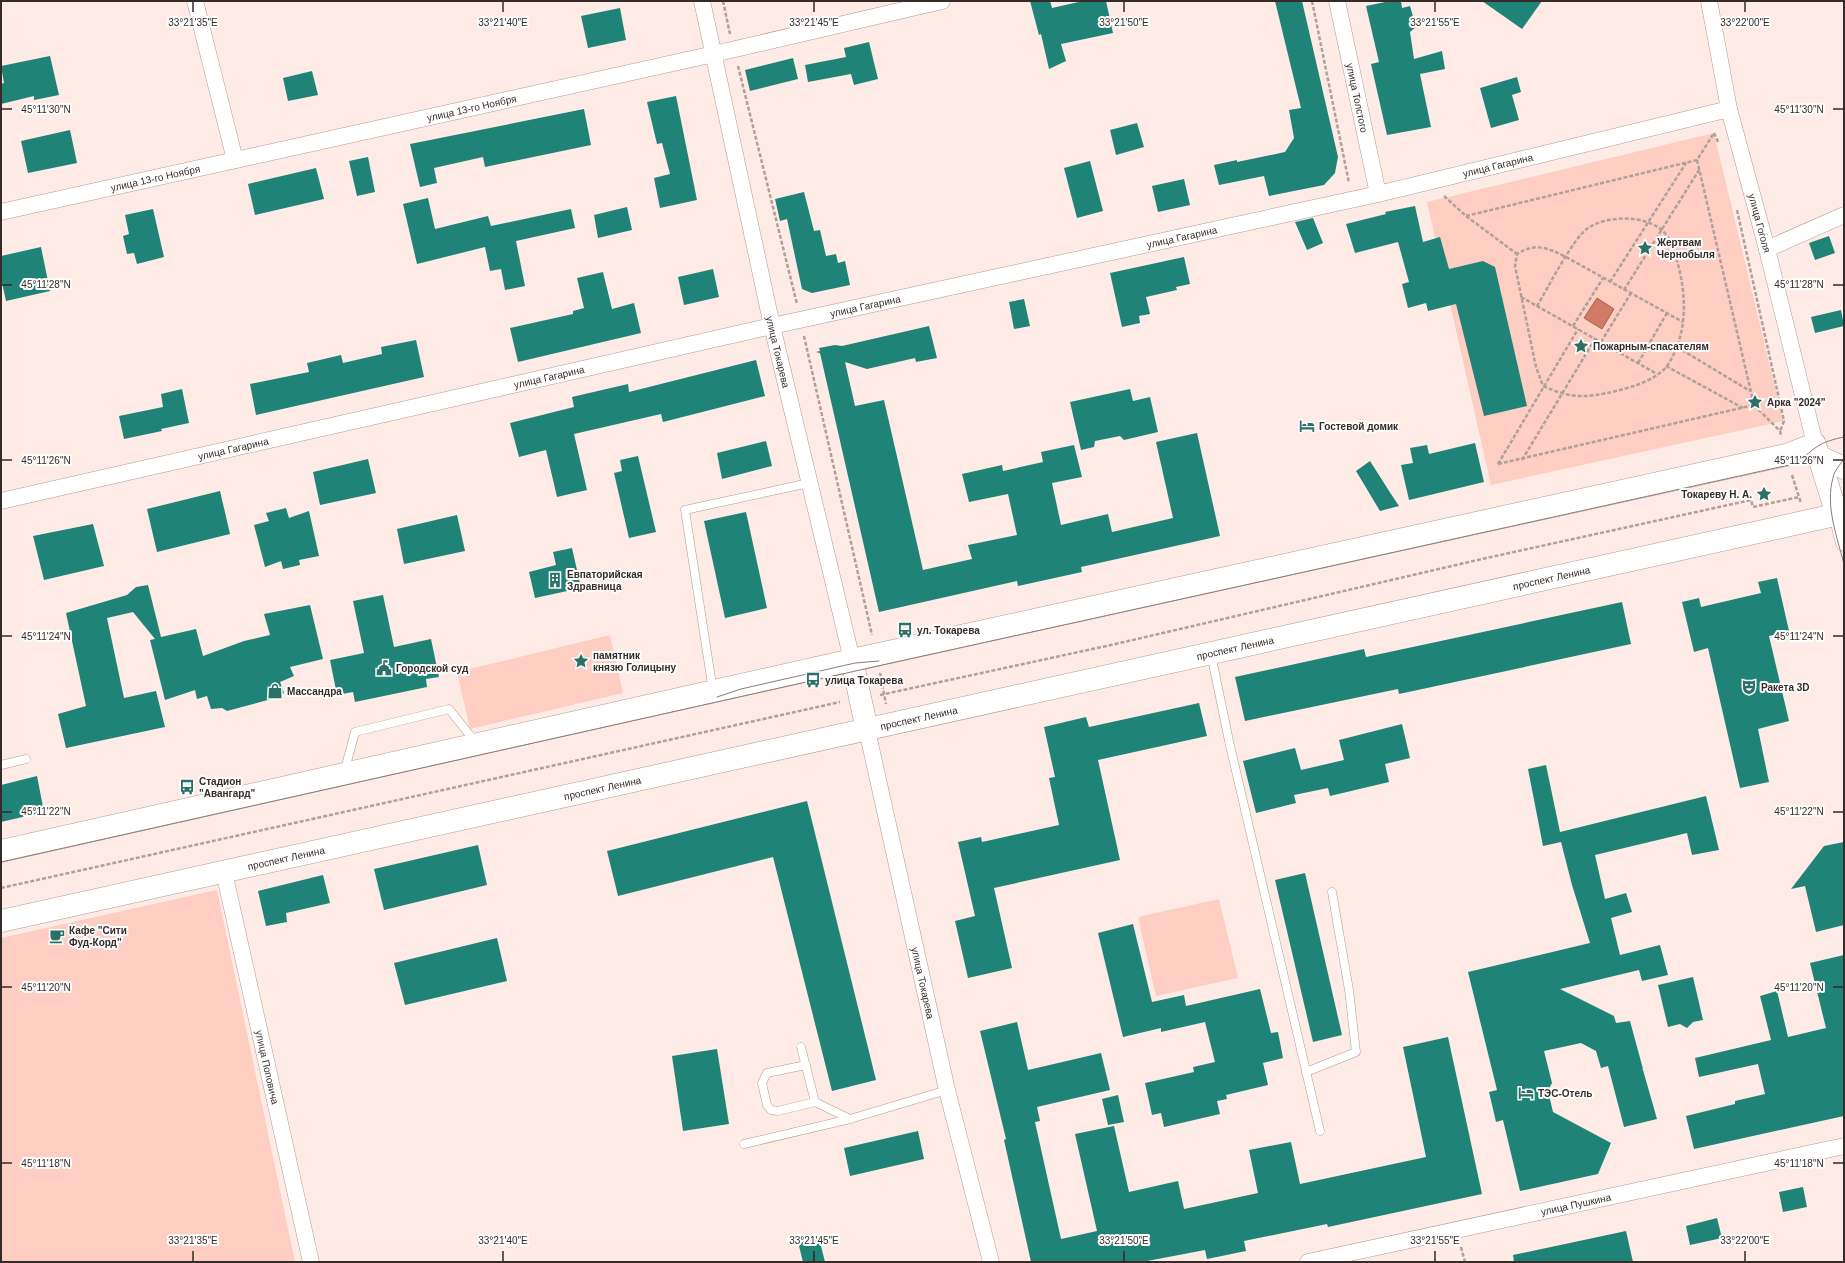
<svg xmlns="http://www.w3.org/2000/svg" width="1845" height="1263" font-family="Arial,sans-serif">
<style>
.green{fill:#fdcec1}
.water{fill:#d07b65;stroke:#a26353}
.building{fill:#208378}
.lines{fill:none;stroke-linecap:round;stroke-linejoin:round}
.lane-casing{stroke:#b19a94;stroke-width:9}
.street-casing{stroke:#b19a94;stroke-width:17}
.secondary-casing{stroke:#b19a94;stroke-width:23}
.path{stroke:#b0a09b;stroke-width:2.5;stroke-dasharray:4 2;stroke-linecap:butt}
.lane{stroke:#fff;stroke-width:8}
.street{stroke:#fff;stroke-width:16}
.secondary{stroke:#fff;stroke-width:22}
.tram{stroke:#897b78;stroke-width:1}
.ticks{fill:none;stroke:#352b29;stroke-width:1.5}
.labels{text-anchor:middle;stroke-width:4;stroke-linejoin:round;paint-order:stroke}
.street-label{font-size:10px;fill:#352b29;stroke:#fdfdfd}
.poi-label{font-size:10px;font-weight:bold;fill:#352b29;stroke:#fdfdfd;text-anchor:start}
.ticks-label{font-size:10px;text-anchor:middle;fill:#352b29;stroke:#fdfdfd;stroke-width:4;stroke-linejoin:round;paint-order:stroke}
</style>
<rect width="100%" height="100%" fill="#ffebe5"/>
<g class="green">
<path d="M1714,133L1783,421L1491,485L1427,202Z"/>
<path d="M610,635L623,693L470,729L457,672Z"/>
<path d="M217,890L295,1262H1V938Z"/>
<path d="M1219,899L1238,978L1156,996L1138,917Z"/>
</g>
<path class="water" d="M1597,298L1614,309L1602,329L1584,318Z"/>
<g class="building">
<path d="M1030,1H1050L1052,8L1083,1H1106L1113,33L1061,44L1066,61L1049,69L1041,34L1039,35Z"/>
<path d="M1275,1H1302L1338,157L1335,173L1324,185L1269,196L1264,176L1219,185L1214,165L1237,160V162L1285,152L1294,138L1289,110L1301,108Z"/>
<path d="M1390,1H1401L1402,8L1410,6L1416,27L1410,32L1414,59L1442,51L1445,69L1420,74L1431,127L1387,135L1371,64L1379,62L1366,6Z"/>
<path d="M1482,1H1542L1522,29Z"/>
<path d="M620,8L626,40L588,48L581,16Z"/>
<path d="M869,42L878,79L854,85L851,74L808,82L805,65L846,57L844,48Z"/>
<path d="M50,56L59,95L34,100V96L1,104V84L4,83L1,66Z"/>
<path d="M793,58L798,79L750,91L745,70Z"/>
<path d="M312,71L318,95L288,101L283,78Z"/>
<path d="M1517,77L1521,92L1512,95L1519,120L1491,128L1480,88Z"/>
<path d="M676,96L697,200L660,208L654,178L670,174L662,143L657,144L647,102Z"/>
<path d="M584,109L591,145L485,167L483,157L434,168L437,183L420,187L410,144Z"/>
<path d="M1137,123L1144,147L1116,155L1110,130Z"/>
<path d="M70,130L77,163L28,173L21,141Z"/>
<path d="M368,157L375,192L357,196L349,161Z"/>
<path d="M1090,161L1103,211L1077,218L1064,168Z"/>
<path d="M316,168L324,199L255,215L248,184Z"/>
<path d="M1184,179L1190,205L1158,212L1152,186Z"/>
<path d="M804,192L814,231L820,230L826,256L836,254L838,263L845,261L850,285L812,293L802,289L787,219L780,221L775,199Z"/>
<path d="M428,198L435,229L488,216L491,226L571,209L575,228L516,241L525,286L505,290L501,269L490,271L485,247L417,264L403,204Z"/>
<path d="M1415,206L1423,242L1440,237L1449,269L1483,261L1495,267L1527,406L1484,416L1456,304L1428,311L1426,303L1408,308L1402,284L1409,282L1398,242L1355,253L1346,224L1386,214L1385,212Z"/>
<path d="M627,207L632,230L598,238L594,215Z"/>
<path d="M153,209L164,257L137,264L134,253L127,254L123,236L129,234L125,215Z"/>
<path d="M1313,218L1323,243L1307,250L1295,222Z"/>
<path d="M1829,236L1835,253L1815,260L1809,243Z"/>
<path d="M41,247L50,291L6,301L1,278V256Z"/>
<path d="M1184,257L1190,284L1176,287L1177,290L1146,297L1150,314L1139,316L1140,323L1122,327L1110,273Z"/>
<path d="M713,269L719,297L684,305L678,277Z"/>
<path d="M603,272L612,309L634,303L641,333L518,362L510,328L573,314V311L584,308L577,278Z"/>
<path d="M1024,299L1030,326L1014,329L1009,302Z"/>
<path d="M1841,310L1844,326L1815,333L1811,317Z"/>
<path d="M929,326L937,358L916,362L915,358L867,369L845,362L855,406L884,400L923,570L972,559L968,545L1017,535L1008,494L969,502L962,474L1002,465L1003,471L1043,462L1041,452L1074,445L1082,477L1052,483L1061,525L1108,514L1112,532L1173,518L1156,442L1197,433L1220,536L1081,567L1082,572L1018,586L1017,581L879,612L820,353L816,352L820,351L819,348L835,345L842,346Z"/>
<path d="M416,340L424,377L256,415L250,384L309,372L307,363L341,355L343,363L382,354L381,347Z"/>
<path d="M756,360L765,396L663,422L661,414L574,434L587,490L557,497L546,450L519,457L510,423L574,407L572,397L628,384L629,392Z"/>
<path d="M182,389L189,423L161,429L162,431L124,439L119,416L163,407L161,394Z"/>
<path d="M1130,389L1133,401L1150,397L1158,432L1124,440L1120,436L1095,441L1094,447L1081,450L1070,402Z"/>
<path d="M766,441L772,466L722,479L717,453Z"/>
<path d="M1475,443L1484,482L1409,500L1401,465L1413,463L1410,448L1427,445L1429,454Z"/>
<path d="M638,456L656,532L629,538L614,473L622,471L620,460Z"/>
<path d="M368,459L376,493L320,505L313,472Z"/>
<path d="M1370,461L1391,494L1399,506L1380,511L1356,471Z"/>
<path d="M220,491L230,534L157,552L147,509Z"/>
<path d="M286,508L289,518L309,511L319,556L299,560L300,565L283,569L281,561L265,567L254,525L269,521L266,513Z"/>
<path d="M746,512L767,608L725,618L704,521Z"/>
<path d="M457,515L465,551L404,564L397,529Z"/>
<path d="M93,524L104,566L44,580L33,536Z"/>
<path d="M572,548L581,588L535,598L529,572L556,565L553,552Z"/>
<path d="M1777,578L1789,631L1769,636L1789,721L1758,729L1769,782L1740,788L1708,648L1694,652L1682,602L1699,598L1701,607L1761,593L1758,582Z"/>
<path d="M148,585L161,637L196,629L203,656L244,641L270,635L264,614L310,605L323,659L290,667L294,676L280,682L284,693L275,698L227,711L222,708L211,709L207,696L197,699L195,690L165,700L150,640L155,639L133,612L107,618L124,698L156,691L165,727L66,748L58,714L86,706L66,613L127,595L136,587Z"/>
<path d="M383,595L394,647L431,639L439,677L426,679L427,687L355,702L353,692L337,695L330,660L364,653L353,601Z"/>
<path d="M1622,602L1631,644L1399,694L1398,689L1245,721L1235,677L1364,649L1366,657Z"/>
<path d="M1199,703L1207,736L1098,760L1120,860L994,888L1012,968L968,978L955,921L975,916L958,842L981,837L982,842L1059,825L1049,778L1055,777L1044,727L1086,717L1089,727Z"/>
<path d="M1402,724L1410,758L1385,764L1389,782L1330,796L1328,788L1294,795L1296,803L1256,813L1243,761L1295,748L1301,770L1344,760L1339,740Z"/>
<path d="M1546,765L1560,832L1706,796L1719,850L1692,855L1687,833L1595,855L1605,899L1626,893L1632,912L1611,918L1620,955L1660,945L1668,975L1642,981L1639,970L1560,989L1614,1016L1616,1023L1630,1021L1643,1069L1642,1070H1643L1657,1119L1624,1127L1608,1066L1601,1068L1596,1051L1581,1043L1544,1051L1552,1083L1548,1091L1553,1112L1611,1143L1598,1174L1520,1191L1503,1120L1496,1122L1489,1092L1497,1090L1468,972L1590,943L1572,885L1561,842L1543,846L1528,769Z"/>
<path d="M37,776L44,812L1,822V785Z"/>
<path d="M807,801L876,1080L832,1091L773,857L618,896L607,851Z"/>
<path d="M1844,842V925L1816,932L1805,886L1791,889L1824,846Z"/>
<path d="M478,845L487,885L384,910L374,869Z"/>
<path d="M1305,873L1342,1035L1313,1042L1275,880Z"/>
<path d="M323,875L330,903L286,913L287,922L266,926L258,891Z"/>
<path d="M1133,924L1152,1002L1184,995L1186,1006L1260,989L1271,1033L1278,1032L1283,1058L1263,1063L1268,1085L1226,1095L1227,1099L1217,1101L1220,1114L1164,1127L1161,1113L1152,1115L1145,1083L1194,1072L1193,1067L1215,1062L1205,1022L1161,1032V1028L1123,1037L1098,933Z"/>
<path d="M497,938L507,981L405,1005L394,963Z"/>
<path d="M1844,955V1116L1694,1149L1686,1116L1735,1104V1101L1765,1094L1758,1064L1699,1077L1695,1058L1771,1040L1760,996L1777,991L1788,1037L1826,1028L1810,963Z"/>
<path d="M1693,977L1703,1020L1693,1022L1687,1028L1680,1024L1668,1027L1658,985Z"/>
<path d="M1017,1022L1028,1070L1101,1053L1110,1090L1037,1107L1040,1121L1035,1122L1061,1239L1097,1231L1075,1134L1114,1126L1129,1192L1178,1181L1184,1209L1258,1193L1249,1150L1291,1142L1300,1184L1426,1157L1403,1047L1448,1037L1482,1194L1328,1227L1327,1224L1244,1241L1246,1251L1207,1259L1205,1250L1142,1262H1031L1004,1140L1006,1139L980,1031Z"/>
<path d="M717,1049L729,1124L683,1131L672,1056Z"/>
<path d="M1118,1095L1124,1122L1108,1125L1102,1099Z"/>
<path d="M918,1131L924,1159L850,1176L844,1148Z"/>
<path d="M1803,1187L1807,1207L1783,1212L1779,1192Z"/>
<path d="M1717,1218L1722,1238L1690,1245L1686,1226Z"/>
<path d="M1626,1231L1633,1262H1514L1513,1255Z"/>
<path d="M819,1238L825,1262H803L798,1242Z"/>
</g>
<g class="lines">
<g class="lane-casing">
<g id="lane">
<path d="M1211,654L1229,741L1320,1131"/>
<path d="M713,691L685,510L809,483"/>
<path d="M1,765L26,759"/>
<path d="M344,773L355,732L449,709L476,743"/>
<path d="M801,1047L815,1102L850,1119L947,1090"/>
<path d="M806,1065L767,1073L762,1083L767,1105L771,1110L778,1111L815,1102"/>
<path d="M1306,1072L1356,1052L1349,990L1332,892"/>
<path d="M744,1144L850,1119"/>
</g>
</g>
<g class="street-casing">
<g id="street">
<path d="M195,1L235,160"/>
<path id="s1" d="M702,1L772,326L852,660"/>
<path id="s2" d="M1337,1L1378,194"/>
<path id="s3" d="M1709,1L1729,109L1767,249L1815,444"/>
<path id="s4" d="M1,212L714,54L942,1"/>
<path d="M1767,249L1844,215"/>
<path id="s5" d="M1,501L772,326L1378,194L1729,109"/>
<path d="M1837,515L1844,543"/>
<path id="s6" d="M867,730L947,1090L991,1262"/>
<path id="s7" d="M224,872L311,1262"/>
<path id="s8" d="M1308,1262L1844,1146"/>
</g>
</g>
<g class="secondary-casing">
<g id="secondary">
<path d="M1810,454L1818,456L1844,468"/>
<path d="M852,660L867,730"/>
<path d="M1,851L852,660L1786,455L1815,444L1837,515"/>
<path id="s9" d="M1,921L1844,513"/>
</g>
</g>
<g class="path">
<path d="M723,1L730,34"/>
<path d="M1312,1L1349,183"/>
<path d="M738,66L797,304"/>
<path d="M1714,133L1719,144"/>
<path d="M1697,160L1754,405L1780,431L1781,435"/>
<path d="M1444,196L1466,216L1517,254"/>
<path d="M1737,210L1784,421L1780,431"/>
<path d="M1466,216L1697,160L1714,133"/>
<path d="M1610,282L1686,163"/>
<path d="M1624,290L1699,170"/>
<path d="M1521,297L1657,374"/>
<path d="M1537,306C1548,288 1573,238 1588,228C1607,215 1646,215 1663,231C1671,239 1674,251 1677,261C1687,295 1688,335 1667,366C1656,380 1633,387 1616,391C1586,398 1572,399 1543,386L1536,367L1515,266L1517,254C1536,242 1548,248 1566,257L1683,322"/>
<path d="M1573,326L1603,278"/>
<path d="M804,336L872,635"/>
<path d="M1601,342L1631,293"/>
<path d="M1677,347L1750,391"/>
<path d="M1638,363L1667,313"/>
<path d="M1666,366L1743,408"/>
<path d="M1522,460L1595,339"/>
<path d="M1498,464L1754,405"/>
<path d="M1498,464L1578,329"/>
<path d="M1792,475L1799,497"/>
<path d="M880,673L886,704"/>
<path d="M880,695L1111,645L1482,559L1751,500L1753,507L1799,497L1801,503"/>
<path d="M1,888L840,702"/>
<path d="M1461,1247L1465,1262"/>
</g>
<use href="#lane" class="lane"/>
<use href="#street" class="street"/>
<use href="#secondary" class="secondary"/>
<g class="tram">
<path d="M1844,459C1840,465 1834,471 1833,478C1825,505 1837,537 1844,564"/>
<path d="M717,697L741,689L855,663L879,661"/>
<path d="M1,862L878,666L1789,465C1803,460 1804,456 1815,448C1823,442 1834,439 1844,437"/>
</g>
</g>
<path class="ticks" d="M193,2V12M503,2V12M814,2V12M1124,2V12M1435,2V12M1745,2V12M2,109H12M1833,109H1843M2,285H12M1833,285H1843M2,460H12M1833,460H1843M2,636H12M1833,636H1843M2,812H12M1833,812H1843M2,987H12M1833,987H1843M2,1163H12M1833,1163H1843M193,1251V1261M503,1251V1261M814,1251V1261M1124,1251V1261M1435,1251V1261M1745,1251V1261"/>
<defs>
<g id="sight-bare" transform="scale(1.2)"><path d="M0-6L1.8-2.2L6-1.7L2.9 1.2L3.7 5.4L0 3.3L-3.7 5.4L-2.9 1.2L-6-1.7L-1.8-2.2Z" fill="#297067" stroke="#fdfdfd" stroke-width="2.5" paint-order="stroke"/></g>
<g id="hotel-bare" transform="scale(1.2)"><path d="M-6-4.5h1.5V1H6V5H4.5V3h-9V5H-6ZM-4 0a1.8 1.8 0 1 1 3.6 0ZM.5 0V-2.5h3Q6-2.5 6 0Z" fill="#297067" stroke="#fdfdfd" stroke-width="2.5" paint-order="stroke"/></g>
<g id="building-bare" transform="scale(1.2)"><path d="M-4-6H4V6H1V3H-1V6H-4ZM-2.5-4.3h1.7v1.8h-1.7ZM.8-4.3h1.7v1.8H.8ZM-2.5-1h1.7V.8h-1.7ZM.8-1h1.7V.8H.8Z" fill="#297067" stroke="#fdfdfd" stroke-width="2.5" paint-order="stroke"/></g>
<g id="bus-bare" transform="scale(1.2)"><path d="M-5-6H5V4H4V6H2V4H-2V6H-4V4H-5ZM-3.5-4V0h7V-4ZM-3.5 1.2v1.5H-2V1.2ZM2 1.2v1.5H3.5V1.2Z" fill="#297067" stroke="#fdfdfd" stroke-width="2.5" paint-order="stroke"/></g>
<g id="civic-bare" transform="scale(1.2)"><path d="M-.6-6.5H3V-4.5H.6V-3L4-1V1h2V6H-6V1h2V-1L-.6-3ZM-1.2 2.5V6h2.4V2.5Z" fill="#297067" stroke="#fdfdfd" stroke-width="2.5" paint-order="stroke"/></g>
<g id="theatre-bare" transform="scale(1.2)"><path d="M-5-5.5Q0-4 5-5.5V0Q5 5 0 6Q-5 5-5 0ZM-3.3-2.5H-1v1.5H-3.3ZM1-2.5H3.3v1.5H1ZM-2.8 1Q0 5.5 2.8 1Z" fill="#297067" stroke="#fdfdfd" stroke-width="2.5" paint-order="stroke"/></g>
<g id="shop-bare" transform="scale(1.2)"><path d="M-5-2.5h2.3a2.7 3.5 0 0 1 5.4 0H5L5.5 6h-11ZM-1.5-2.5h3a1.5 2.3 0 0 0-3 0Z" fill="#297067" stroke="#fdfdfd" stroke-width="2.5" paint-order="stroke"/></g>
<g id="cafe-bare" transform="scale(1.2)"><path d="M-5.5-4.5H6V0H3Q3 3.5 0 3.5H-2.5Q-5.5 3.5-5.5 0ZM3-3.2v2h1.7v-2ZM-6 4.5H4V6H-6Z" fill="#297067" stroke="#fdfdfd" stroke-width="2.5" paint-order="stroke"/></g>
</defs>
<g fill-rule="evenodd">
<use href="#sight-bare" x="1645" y="248"/>
<use href="#sight-bare" x="1581" y="346"/>
<use href="#sight-bare" x="1755" y="402"/>
<use href="#hotel-bare" x="1307" y="426"/>
<use href="#sight-bare" x="1764" y="494"/>
<use href="#building-bare" x="555" y="580"/>
<use href="#bus-bare" x="905" y="630"/>
<use href="#sight-bare" x="581" y="661"/>
<use href="#civic-bare" x="384" y="668"/>
<use href="#bus-bare" x="813" y="680"/>
<use href="#theatre-bare" x="1749" y="687"/>
<use href="#shop-bare" x="275" y="691"/>
<use href="#bus-bare" x="187" y="787"/>
<use href="#cafe-bare" x="57" y="936"/>
<use href="#hotel-bare" x="1526" y="1093"/>
</g>
<g class="labels">
<g class="street-label">
<text dy="4" stroke="none"><textPath href="#s2" startOffset="99">улица Толстого</textPath></text>
<text dy="4" stroke="none"><textPath href="#s4" startOffset="482">улица 13-го Ноября</textPath></text>
<text dy="4" stroke="none"><textPath href="#s5" startOffset="1534">улица Гагарина</textPath></text>
<text dy="4" stroke="none"><textPath href="#s4" startOffset="158">улица 13-го Ноября</textPath></text>
<text dy="4" stroke="none"><textPath href="#s3" startOffset="228">улица Гоголя</textPath></text>
<text dy="4" stroke="none"><textPath href="#s5" startOffset="1210">улица Гагарина</textPath></text>
<text dy="4" stroke="none"><textPath href="#s5" startOffset="886">улица Гагарина</textPath></text>
<text dy="4" stroke="none"><textPath href="#s1" startOffset="359">улица Токарева</textPath></text>
<text dy="4" stroke="none"><textPath href="#s5" startOffset="562">улица Гагарина</textPath></text>
<text dy="4" stroke="none"><textPath href="#s5" startOffset="238">улица Гагарина</textPath></text>
<text dy="4" stroke="none"><textPath href="#s9" startOffset="1588">проспект Ленина</textPath></text>
<text dy="4" stroke="none"><textPath href="#s9" startOffset="1264">проспект Ленина</textPath></text>
<text dy="4" stroke="none"><textPath href="#s9" startOffset="940">проспект Ленина</textPath></text>
<text dy="4" stroke="none"><textPath href="#s9" startOffset="616">проспект Ленина</textPath></text>
<text dy="4" stroke="none"><textPath href="#s9" startOffset="292">проспект Ленина</textPath></text>
<text dy="4" stroke="none"><textPath href="#s6" startOffset="259">улица Токарева</textPath></text>
<text dy="4" stroke="none"><textPath href="#s7" startOffset="200">улица Поповича</textPath></text>
<text dy="4" stroke="none"><textPath href="#s8" startOffset="274">улица Пушкина</textPath></text>
</g>
<g class="poi-label">
<text x="1657" y="246">Жертвам<tspan x="1657" dy="12">Чернобыля</tspan></text>
<text x="1593" y="350">Пожарным-спасателям</text>
<text x="1767" y="406">Арка "2024"</text>
<text x="1319" y="430">Гостевой домик</text>
<text x="1752" y="498" text-anchor="end">Токареву Н. А.</text>
<text x="567" y="578">Евпаторийская<tspan x="567" dy="12">Здравница</tspan></text>
<text x="917" y="634">ул. Токарева</text>
<text x="593" y="659">памятник<tspan x="593" dy="12">князю Голицыну</tspan></text>
<text x="396" y="672">Городской суд</text>
<text x="825" y="684">улица Токарева</text>
<text x="1761" y="691">Ракета 3D</text>
<text x="287" y="695">Массандра</text>
<text x="199" y="785">Стадион<tspan x="199" dy="12">"Авангард"</tspan></text>
<text x="69" y="934">Кафе "Сити<tspan x="69" dy="12">Фуд-Корд"</tspan></text>
<text x="1538" y="1097">ТЭС-Отель</text>
</g>
</g>
<g class="ticks-label">
<text x="193" y="26">33°21'35"E</text>
<text x="503" y="26">33°21'40"E</text>
<text x="814" y="26">33°21'45"E</text>
<text x="1124" y="26">33°21'50"E</text>
<text x="1435" y="26">33°21'55"E</text>
<text x="1745" y="26">33°22'00"E</text>
<text x="46" y="113">45°11'30"N</text>
<text x="1799" y="113">45°11'30"N</text>
<text x="46" y="288">45°11'28"N</text>
<text x="1799" y="288">45°11'28"N</text>
<text x="46" y="464">45°11'26"N</text>
<text x="1799" y="464">45°11'26"N</text>
<text x="46" y="640">45°11'24"N</text>
<text x="1799" y="640">45°11'24"N</text>
<text x="46" y="815">45°11'22"N</text>
<text x="1799" y="815">45°11'22"N</text>
<text x="46" y="991">45°11'20"N</text>
<text x="1799" y="991">45°11'20"N</text>
<text x="46" y="1167">45°11'18"N</text>
<text x="1799" y="1167">45°11'18"N</text>
<text x="193" y="1244">33°21'35"E</text>
<text x="503" y="1244">33°21'40"E</text>
<text x="814" y="1244">33°21'45"E</text>
<text x="1124" y="1244">33°21'50"E</text>
<text x="1435" y="1244">33°21'55"E</text>
<text x="1745" y="1244">33°22'00"E</text>
</g>
<rect width="1845" height="1263" fill="none" stroke="#352b29" stroke-width="4"/>
</svg>
